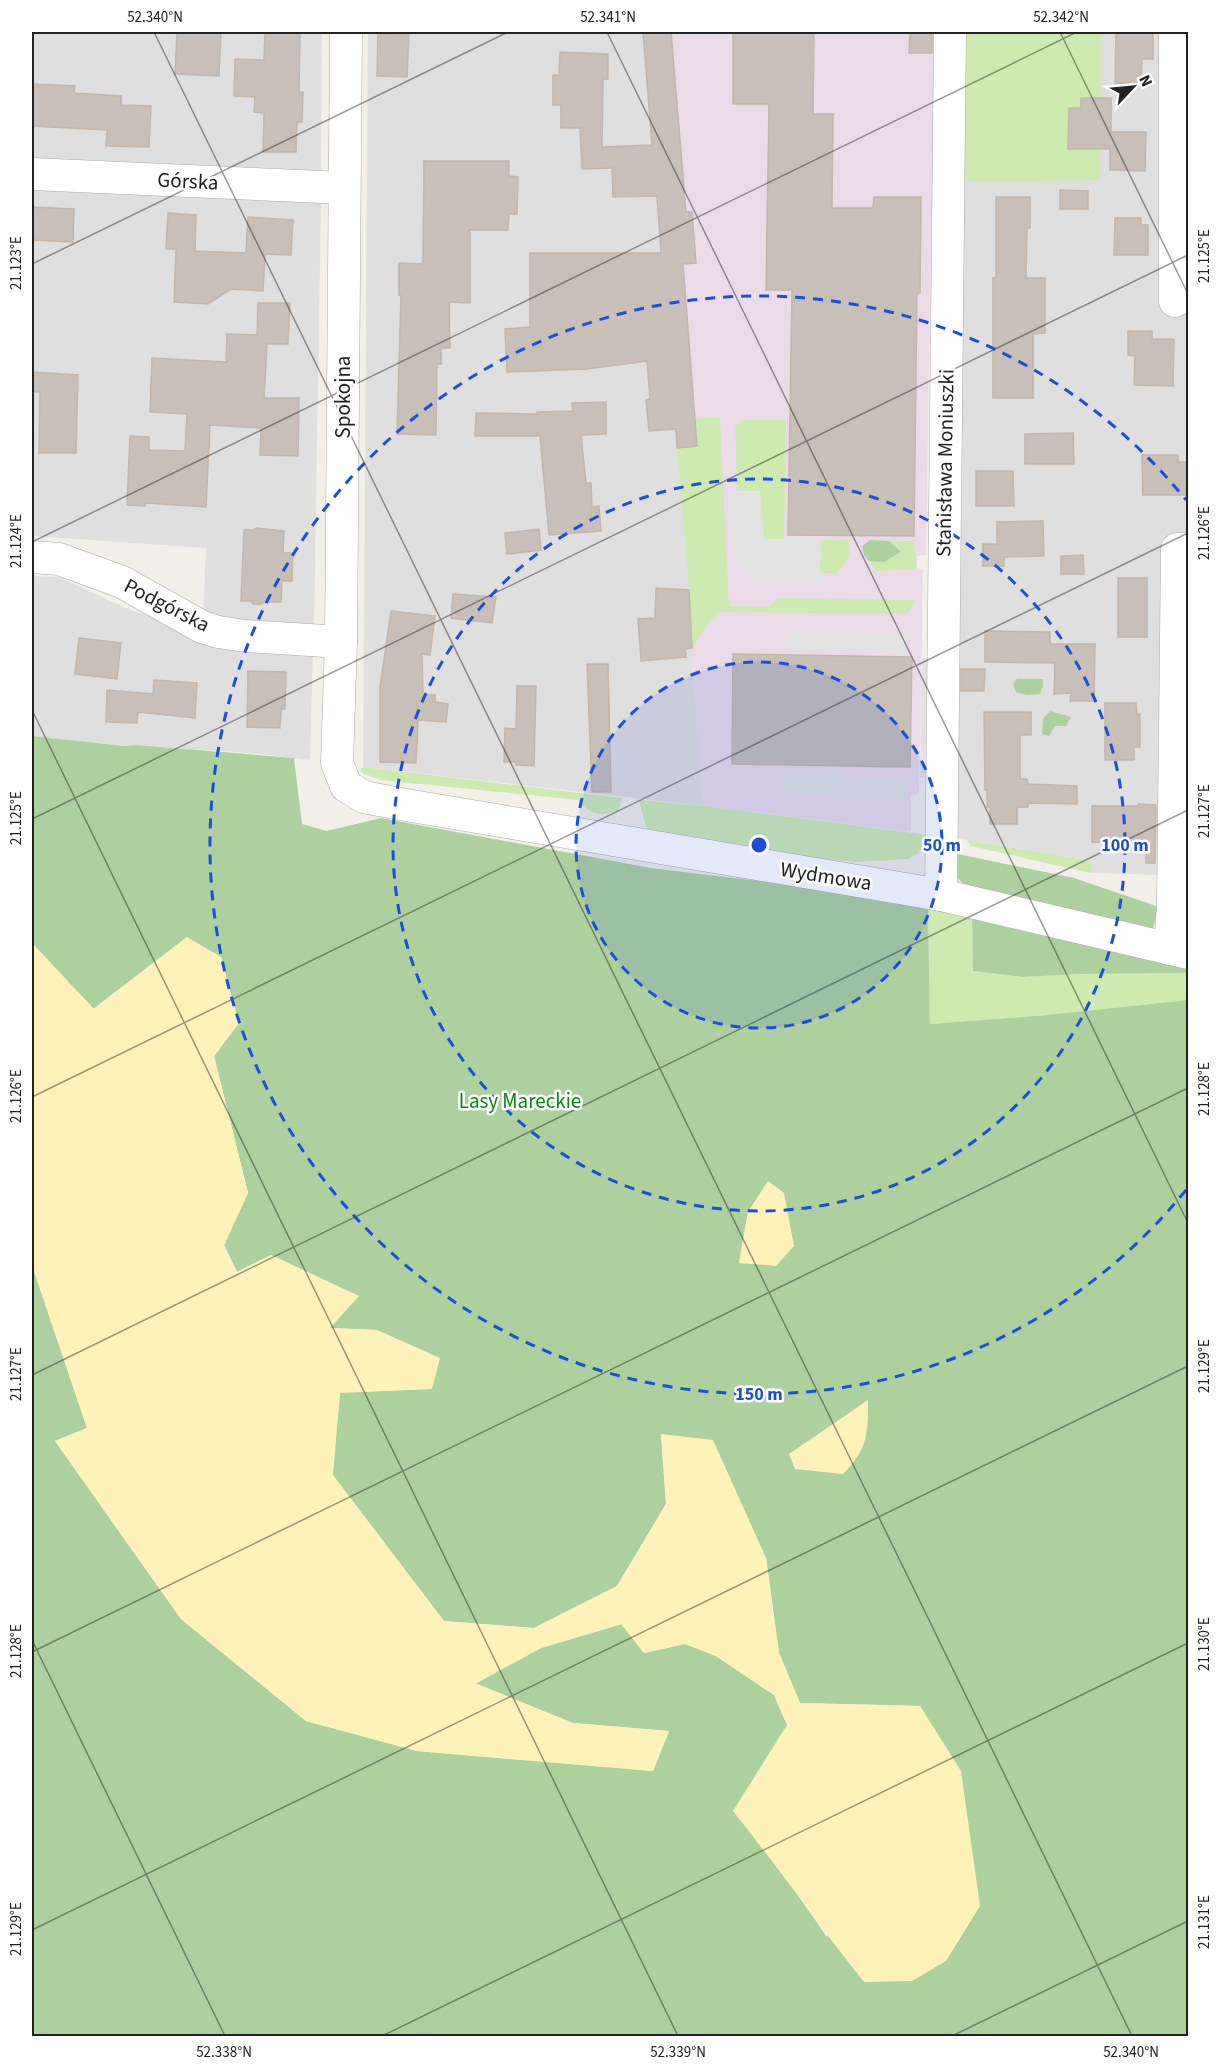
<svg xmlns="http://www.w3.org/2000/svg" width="1220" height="2068" font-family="'Source Sans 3',sans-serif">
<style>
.residential{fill:#e0dfdf}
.industrial{fill:#ebdbe8}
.grass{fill:#cdebb0}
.forest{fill:#add19e;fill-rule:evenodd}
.sand{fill:#fff1ba}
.parking{fill:#e2e2e2}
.building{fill:#c7bfb8;stroke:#c4b6ab;stroke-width:1.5}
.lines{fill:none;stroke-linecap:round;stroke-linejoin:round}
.minor-casing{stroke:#a9a9a9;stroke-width:33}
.minor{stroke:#fff;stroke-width:32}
.ticks{fill:none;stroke:#222;stroke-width:1.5;stroke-opacity:0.45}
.ring{fill:none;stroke:#1d4ed8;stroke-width:3;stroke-dasharray:10 8}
.labels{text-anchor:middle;stroke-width:5;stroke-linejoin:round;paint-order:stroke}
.street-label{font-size:21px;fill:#222;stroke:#fff}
.park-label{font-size:21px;fill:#0c8416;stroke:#fff}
.centre{fill:#1d4ed8;stroke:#fff;stroke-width:3}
.ring-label{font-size:18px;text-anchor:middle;font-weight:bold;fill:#1d4ed8;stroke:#fff;stroke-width:5;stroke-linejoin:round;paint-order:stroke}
.neatline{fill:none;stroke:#222;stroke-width:2}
.ticks-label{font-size:15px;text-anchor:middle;fill:#222}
</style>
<rect width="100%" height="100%" fill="#f2efe9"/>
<g class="residential">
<path d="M32,32H322L321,173L32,159Z"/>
<path d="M368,32H643L689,590V615L704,806L363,767Z"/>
<path d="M1101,32H1167L1165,313L1182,315L1183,214L1188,32V542L1165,875L1091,873V861L956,838L961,182L1100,148Z"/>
<path d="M32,189L321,203L314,628L203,620L206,548L32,536Z"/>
<path d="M32,576L58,577L135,612L313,652L310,760L262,754L136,745L124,746L32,736Z"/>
</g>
<path class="industrial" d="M643,32H941L930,293L926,555L917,556V568L923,569L919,794L911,795V832L704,806L689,615V590Z"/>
<g class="grass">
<path d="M963,32H1101L1100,180L961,182Z"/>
<path d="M720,417L729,606L768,607L779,598L916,600L907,614L721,612L711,620L692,648L689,590L677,448L697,446L695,419Z"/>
<path d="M744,420H786L784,539H764L760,491H737L735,427Z"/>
<path d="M821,540H850V556L837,573H820Z"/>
<path d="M889,541H914L917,569L876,571L869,561L884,562L901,551Z"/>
<path d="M363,767L622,798L618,811C600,817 591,815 578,800L381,780L364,774L360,771Z"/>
<path d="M639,800L704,806L929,835L918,853L908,859L859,862L798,857L648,834Z"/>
<path d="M967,840L1091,861V873L971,846Z"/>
<path d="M928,906L972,919L973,971L1022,977L1081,974L1188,973V1000L1047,1015L930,1024Z"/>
</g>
<g class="forest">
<path d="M870,540L889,541L901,552L884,562L869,561L864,555L862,546Z"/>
<path d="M1017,679H1043V686L1040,694L1026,695L1016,692L1013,684Z"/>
<path d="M1050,711L1071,717L1066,726H1055L1049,736L1042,734L1043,719Z"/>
<path d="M32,736L124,746L136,745L294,758L302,824L327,831L381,818L651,868L808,887L928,906L930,1024L1047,1015L1188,1000V2036H32V1265L87,1428L55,1441L181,1619L306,1721L417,1751L653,1771L669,1731L573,1723L475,1684L541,1648L622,1624L644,1653L685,1644L716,1656L774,1695L787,1725L776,1864L827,1937L920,1706L800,1703L779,1653L766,1558L661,1435L666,1504L617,1586L534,1628L444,1621L332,1475L340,1392L432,1389L377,1330L329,1328L358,1296L271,1255L237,1272L224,1245L248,1193L214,1056L239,1023L187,937L93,1009L32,943ZM768,1182L739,1263L748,1212ZM868,1401L816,1470L795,1469Z"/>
<path d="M953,853L1074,878L1159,907L1153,928L1114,926L967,887L955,876Z"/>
<path d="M972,919L1188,969V973L1081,974L1022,977L973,971Z"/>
</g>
<g class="sand">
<path d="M187,937L221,957L239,1023L214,1056L248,1193L224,1245L237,1272L271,1255L359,1296L330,1328L377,1330L440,1358L432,1389L340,1393L333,1475L444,1621L534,1628L617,1586L666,1504L661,1434L713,1440L766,1558L779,1653L800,1703L920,1706L961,1771L980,1906L946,1961L912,1981L864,1982C819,1926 778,1867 733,1811L787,1725L774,1695L716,1656L685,1644L644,1653L621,1624L541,1648L475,1683L573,1723L669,1731L653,1771L417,1751L306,1721L181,1619L55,1441L87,1428L32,1265V943L94,1009Z"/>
<path d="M768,1181L784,1193L794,1246L776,1266L739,1263L748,1212Z"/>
<path d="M868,1400C868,1434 868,1448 843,1474L795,1469L789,1454Z"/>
</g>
<g class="parking">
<path d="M731,491H760L764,539L821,540L819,583H755L737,561L732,534Z"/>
<path d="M788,631L907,634V653L788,650Z"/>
<path d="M922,658H933L931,777L920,778Z"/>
<path d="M784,769L840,770L844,777L850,781L907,779L906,800L857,799L783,792Z"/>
</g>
<g class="building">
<path d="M177,32H221L219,76L175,74Z"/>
<path d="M265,32H300L299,92H303L302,122H297L296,152H263L264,113L254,112L255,97L234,96L235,59L264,60Z"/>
<path d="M643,32H671L686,212H692L696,263L683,264L697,446L677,448L676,429L649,431L646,400L650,399L647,361L587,369L507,372L505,329L530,327V253H661L657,196L613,197L612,168L582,169L580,128H561V105H553V75H559L560,52L608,54V79H603L602,147L652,145Z"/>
<path d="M733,32H814L813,114H833L832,208H873L874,197H921L920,293H917L914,536L788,535L792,290H766L769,104H733Z"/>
<path d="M910,32H932V53H909Z"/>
<path d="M1116,32H1153V59H1142L1141,84L1115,83Z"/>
<path d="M378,34L409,35L407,77L377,76Z"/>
<path d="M32,84L75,86L74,93L121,96V105L151,106L149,147L106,146L107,130L32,126Z"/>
<path d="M1081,98H1111V134V132H1146L1145,171L1110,170V149H1068L1069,108H1081Z"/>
<path d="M424,161H509V176L518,177L517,214H509L508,230H470V303L449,302L450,348H441V364H437L436,435L397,434L401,295H399V263L423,264Z"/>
<path d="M1060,190L1088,191V209H1060Z"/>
<path d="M996,197H1030V228H1027L1026,278H1045V333L1033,334V398H993V278H996Z"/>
<path d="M32,207L74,209L73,242L32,240Z"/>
<path d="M168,213L196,215L195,251L246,253L248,217L293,220L291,255L265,254L263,291L231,289L208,304L174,302L176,249H166Z"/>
<path d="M1115,218H1141V225H1148V255H1114Z"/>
<path d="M258,303H290L288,344H267L264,398H299L298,456L260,455L261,428L210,425L206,507L146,503L145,506L127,505L130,436L149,437V450L185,451L187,414L150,412L152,358L226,362L227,334L257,335Z"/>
<path d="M1128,331H1152V339H1174L1173,386L1134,385L1135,356L1128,355Z"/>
<path d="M32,372L78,375L76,453H39L40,392H32Z"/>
<path d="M606,402V434L581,435L586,483H591L592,507L599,506L601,531L549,535L540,436H475L476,413L537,414V412L573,411L572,403Z"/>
<path d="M1073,433L1074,464H1025V434Z"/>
<path d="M1142,455H1178V462H1188V495H1143Z"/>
<path d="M976,471H1013L1014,506H976Z"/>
<path d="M1043,521L1044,556L1004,557V566H983V544H997V522Z"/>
<path d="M256,528L284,531L283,553H293L292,581H282L281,602H265L262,604H253L251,601H241L244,530H254Z"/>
<path d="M539,529L541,550L507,554L505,533Z"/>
<path d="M1083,555L1084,574H1061V556Z"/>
<rect x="1118" y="578" width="29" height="59"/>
<path d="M656,588L689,590L692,648L685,649L686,657L641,661L638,619L655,618Z"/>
<path d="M453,594L496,597L492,623L451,618Z"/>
<path d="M391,611L435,616L430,655L422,654L423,695H435V702L448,704L446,722L418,720L416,763L380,762V687Z"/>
<path d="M985,631L1050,632V644H1095L1094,701H1070L1071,693L1054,694L1055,663L985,662Z"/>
<path d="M79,638L121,643L117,679L75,674Z"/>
<path d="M733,654L912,657L910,767L732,764Z"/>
<path d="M587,664H608L611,792H592Z"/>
<path d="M961,669H985L984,691H961Z"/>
<path d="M248,671L286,672L285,709H281L280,728L247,727Z"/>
<path d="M154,680L197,683L195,718L138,712L137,723L106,722L107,690L153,694Z"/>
<path d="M517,686H536L534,766L516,765V762H504L505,728L516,729Z"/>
<path d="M1105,703H1136L1137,714H1140V747H1134V760H1105Z"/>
<path d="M984,712H1031V735H1020V779H1027L1028,784L1077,786V804L1028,803V807H1017V824H990V807H987V790H985Z"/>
<path d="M1138,804L1156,805L1155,863H1146V843L1092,842V806H1138Z"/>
</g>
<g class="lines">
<g class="minor-casing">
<g id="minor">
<path d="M346,32L341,642L337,763L346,786L364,797L400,804L941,895L1188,953"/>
<path d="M32,174L344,188"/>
<path d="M1175,301V32"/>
<path d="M32,557L59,559L122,582L202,627L218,632L245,636L341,642"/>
<path d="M941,895L950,32"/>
<path d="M1170,949L1173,904L1177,549H1188"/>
</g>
</g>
<use href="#minor" class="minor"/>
</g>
<path class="ticks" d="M154,32L1132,2036M607,32L1188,1223M1060,32L1188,294M32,264L508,32M32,542L1077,32M32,710L678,2036M32,819L1188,255M32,1097L1188,533M32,1375L1188,810M32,1640L225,2036M32,1652L1188,1088M32,1930L1188,1366M382,2036L1188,1643M952,2036L1188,1921"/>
<circle cx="759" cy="845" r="183" fill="#1d4ed8" fill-opacity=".12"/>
<g class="ring">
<circle cx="759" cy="845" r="183"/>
<circle cx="759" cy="845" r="366"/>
<path d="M1186 1190A549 549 0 1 1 1186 500"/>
</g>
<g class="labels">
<g class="street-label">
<text transform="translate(188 181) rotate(3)" y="7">Górska</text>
<text transform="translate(343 397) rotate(-90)" y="7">Spokojna</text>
<text transform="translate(945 463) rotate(-89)" y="7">Stanisława Moniuszki</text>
<text transform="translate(167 605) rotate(27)" y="7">Podgórska</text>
<text transform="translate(826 876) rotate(9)" y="7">Wydmowa</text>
</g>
<g class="park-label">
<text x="520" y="1108">Lasy Mareckie</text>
</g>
</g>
<circle cx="759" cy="845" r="9" class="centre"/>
<g class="ring-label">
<text x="942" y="851">50 m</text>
<text x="1125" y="851">100 m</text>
<text x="759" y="1400">150 m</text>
</g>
<rect width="1220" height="2068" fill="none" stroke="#ffffff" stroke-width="66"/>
<g transform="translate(1133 87) rotate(64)" stroke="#ffffff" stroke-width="4.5" paint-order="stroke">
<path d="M0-4.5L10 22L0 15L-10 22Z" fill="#222222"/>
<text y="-9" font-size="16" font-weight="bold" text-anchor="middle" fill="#222222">N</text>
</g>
<rect x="33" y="33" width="1154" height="2002" class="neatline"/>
<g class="ticks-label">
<text x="155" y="22">52.340°N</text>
<text x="608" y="22">52.341°N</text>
<text x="1061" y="22">52.342°N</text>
<text transform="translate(1204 256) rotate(-90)" y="5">21.125°E</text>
<text transform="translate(16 263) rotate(-90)" y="5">21.123°E</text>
<text transform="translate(1204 533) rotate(-90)" y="5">21.126°E</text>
<text transform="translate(16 541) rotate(-90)" y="5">21.124°E</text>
<text transform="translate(1204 811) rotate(-90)" y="5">21.127°E</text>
<text transform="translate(16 818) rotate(-90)" y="5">21.125°E</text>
<text transform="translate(1204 1089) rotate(-90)" y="5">21.128°E</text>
<text transform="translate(16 1096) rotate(-90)" y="5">21.126°E</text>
<text transform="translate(1204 1366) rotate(-90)" y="5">21.129°E</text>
<text transform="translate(16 1374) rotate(-90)" y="5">21.127°E</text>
<text transform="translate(1204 1644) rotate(-90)" y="5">21.130°E</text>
<text transform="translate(16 1651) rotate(-90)" y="5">21.128°E</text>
<text transform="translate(1204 1922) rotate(-90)" y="5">21.131°E</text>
<text transform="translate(16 1929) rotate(-90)" y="5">21.129°E</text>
<text x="224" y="2057">52.338°N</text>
<text x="678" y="2057">52.339°N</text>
<text x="1131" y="2057">52.340°N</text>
</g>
</svg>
